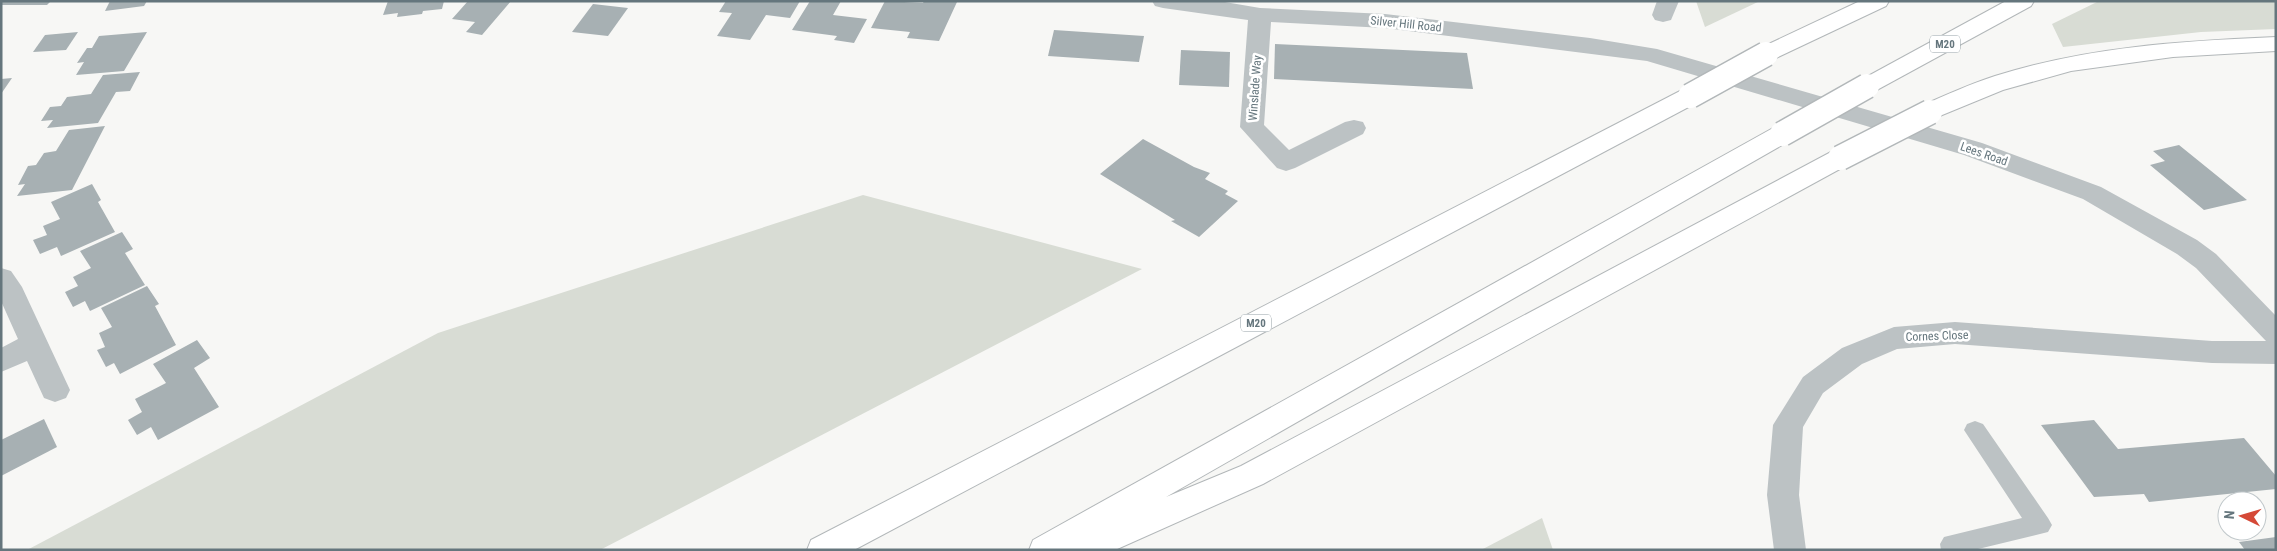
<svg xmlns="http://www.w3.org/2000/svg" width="2277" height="551" font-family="'Roboto Condensed',sans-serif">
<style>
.green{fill:#d8dcd4}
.building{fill:#a7b0b3}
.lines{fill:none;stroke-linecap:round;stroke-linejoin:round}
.motorway-casing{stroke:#b2b7b9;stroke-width:2}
.service{fill:#bcc2c4;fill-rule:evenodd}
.minor{fill:#bcc2c4;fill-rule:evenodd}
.motorway{fill:#fff;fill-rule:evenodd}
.motorway-bridge-casing{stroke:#b2b7b9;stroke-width:27;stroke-linecap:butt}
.motorway-bridge{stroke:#fff;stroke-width:24}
.labels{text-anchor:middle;stroke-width:5;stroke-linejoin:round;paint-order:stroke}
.shield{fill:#fff;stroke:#939fa4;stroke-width:1}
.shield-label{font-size:11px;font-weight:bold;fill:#65767d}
.street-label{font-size:12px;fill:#65767d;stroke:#fff}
</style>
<rect width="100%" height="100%" fill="#f7f7f5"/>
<g class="green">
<path d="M1696,1H1760L1705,27Z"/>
<path d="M2099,1H2276V29L2201,32L2063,47L2052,24Z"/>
<path d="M863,195L1142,269L600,550H27L438,333Z"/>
<path d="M1542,518L1553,550H1481Z"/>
</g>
<g class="building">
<path d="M1,1H51L47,5H1Z"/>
<path d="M110,1H147L144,6L105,11Z"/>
<path d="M388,1H444L442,9L423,11L422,14L397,17L398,13L383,15Z"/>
<path d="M468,1H511L482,35L466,32L475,22L452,19Z"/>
<path d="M726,1H800L790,18L766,15L750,40L717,36L732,13L719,12Z"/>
<path d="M810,1H841L833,15L867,19L854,43L834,40L837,36L792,30Z"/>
<path d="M885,1L923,3L924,1L957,2L939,41L907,38L910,32L871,28Z"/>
<path d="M593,4L628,8L608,36L572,32Z"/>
<path d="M1054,30L1144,36L1139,62L1048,56Z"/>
<path d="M78,32L66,50L33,52L45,35Z"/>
<path d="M147,32L124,71L76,75L84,62L77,63L87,48H92L99,36Z"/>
<path d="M1275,44L1467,53L1473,89L1274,79Z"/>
<path d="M1181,50L1230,52L1229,87L1179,85Z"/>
<path d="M140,72L130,91L116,92L98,123L47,128L53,120L41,121L50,107L61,106L67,97L91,94L103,75Z"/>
<path d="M12,78L1,94V79Z"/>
<path d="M105,126L72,190L17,196L25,184L18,185L28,166L36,165L44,153L56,151L69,130Z"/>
<path d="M1143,139L1194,167L1210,173L1205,179L1228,191L1225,194L1238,201L1199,237L1171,221L1175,220L1100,174Z"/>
<path d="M2179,145L2247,200L2204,210L2150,165L2165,161L2153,151Z"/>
<path d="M92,184L101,200L98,202L115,232L61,256L57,247L40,254L33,240L47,235L43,226L60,219L51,202Z"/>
<path d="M122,232L133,249L125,253L145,285L90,311L85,301L73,307L65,292L78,286L73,277L91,268L80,251Z"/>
<path d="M147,286L159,304L155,306L176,345L120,374L114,363L106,367L97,350L105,347L99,333L112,327L101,308Z"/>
<path d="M197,340L210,358L194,368L219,407L158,440L151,427L137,435L128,420L142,412L135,399L166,383L153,364Z"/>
<path d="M44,419L57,447L1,476V440Z"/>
<path d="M2094,420L2118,449L2244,438L2276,476V489L2149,502L2144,494L2094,497L2041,425Z"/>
<path d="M2276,537V550H2245L2239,542Z"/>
</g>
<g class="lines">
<g class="motorway-casing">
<g id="motorway">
<path d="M1860,1H1889L1886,6L1774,59L1766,61L1758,59L1754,54L1758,49Z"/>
<path d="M2006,1H2034L2031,6L1875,91L1867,94L1859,91L1855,86L1859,81Z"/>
<path d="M2276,37V51L2173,57L2071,71L2003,90L1930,120L1921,118L1918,112L1921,106C1946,95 1970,84 1995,76C2086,47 2181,41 2276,37Z"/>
<path d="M1690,88L1698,90L1702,96L1698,102L854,550H807L811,540L1682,90Z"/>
<path d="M1782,126L1791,128L1794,134L1791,140L1166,497L1241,466L1831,152L1840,149L1849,152L1853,158L1849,164L1263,484L1115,550H1029L1033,540L1773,128Z"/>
</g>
</g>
<path class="service" d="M1975,421L1983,424L2048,518L2052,525L2048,532L1974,550H1941L1940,544L1944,537L2022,518L1964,430L1967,424Z"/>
<g class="minor">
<path d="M1152,1H1219L1260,8L1385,14L1590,38L1657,49L1982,143L2101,187L2197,240L2216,254L2276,316V364L2212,363L1955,344L1897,349L1862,364L1823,393L1803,427L1799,495L1806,550H1774L1767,495L1773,425L1803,377L1842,348L1894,327L1955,322L2212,341H2266L2196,268L2177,254L2083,199L1964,155L1647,61L1385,28L1271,22L1264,125L1289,150L1345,122L1354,120L1363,122L1366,128L1363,134L1295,168L1286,171L1277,168L1240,127L1248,20L1163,8L1155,6Z"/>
<path d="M1657,1H1679L1671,20L1663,22L1655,20L1652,15Z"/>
<path d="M1,268L11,271L22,287L70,390L66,398L55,402L44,398L27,361L1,372V348L18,339L1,301Z"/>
</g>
<use href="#motorway" class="motorway"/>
<g class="motorway-bridge-casing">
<g id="motorway-bridge">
<path d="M1690,96L1766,54"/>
<path d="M1782,134L1867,86"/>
<path d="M1840,158L1930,112"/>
</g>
</g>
<use href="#motorway-bridge" class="motorway-bridge"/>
</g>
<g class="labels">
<g class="shield">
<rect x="1930" y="35.5" width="30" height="17" rx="4"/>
<rect x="1241" y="314.5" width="30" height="17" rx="4"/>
</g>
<g class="shield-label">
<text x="1945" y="48">M20</text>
<text x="1256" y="327">M20</text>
</g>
<g class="street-label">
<text transform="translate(1406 24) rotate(6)" y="4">Silver Hill Road</text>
<text transform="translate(1255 88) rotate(-86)" y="4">Winslade Way</text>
<text transform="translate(1984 154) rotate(19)" y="4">Lees Road</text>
<text transform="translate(1937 336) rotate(-2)" y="4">Cornes Close</text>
</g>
</g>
<rect width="2277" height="551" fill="none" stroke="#65767d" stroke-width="5"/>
<g transform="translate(2242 516) rotate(275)"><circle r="24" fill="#ffffff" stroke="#c1c8cb"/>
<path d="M0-4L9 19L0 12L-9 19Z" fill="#d54937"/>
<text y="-8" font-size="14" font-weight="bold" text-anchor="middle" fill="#65767d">N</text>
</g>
</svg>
